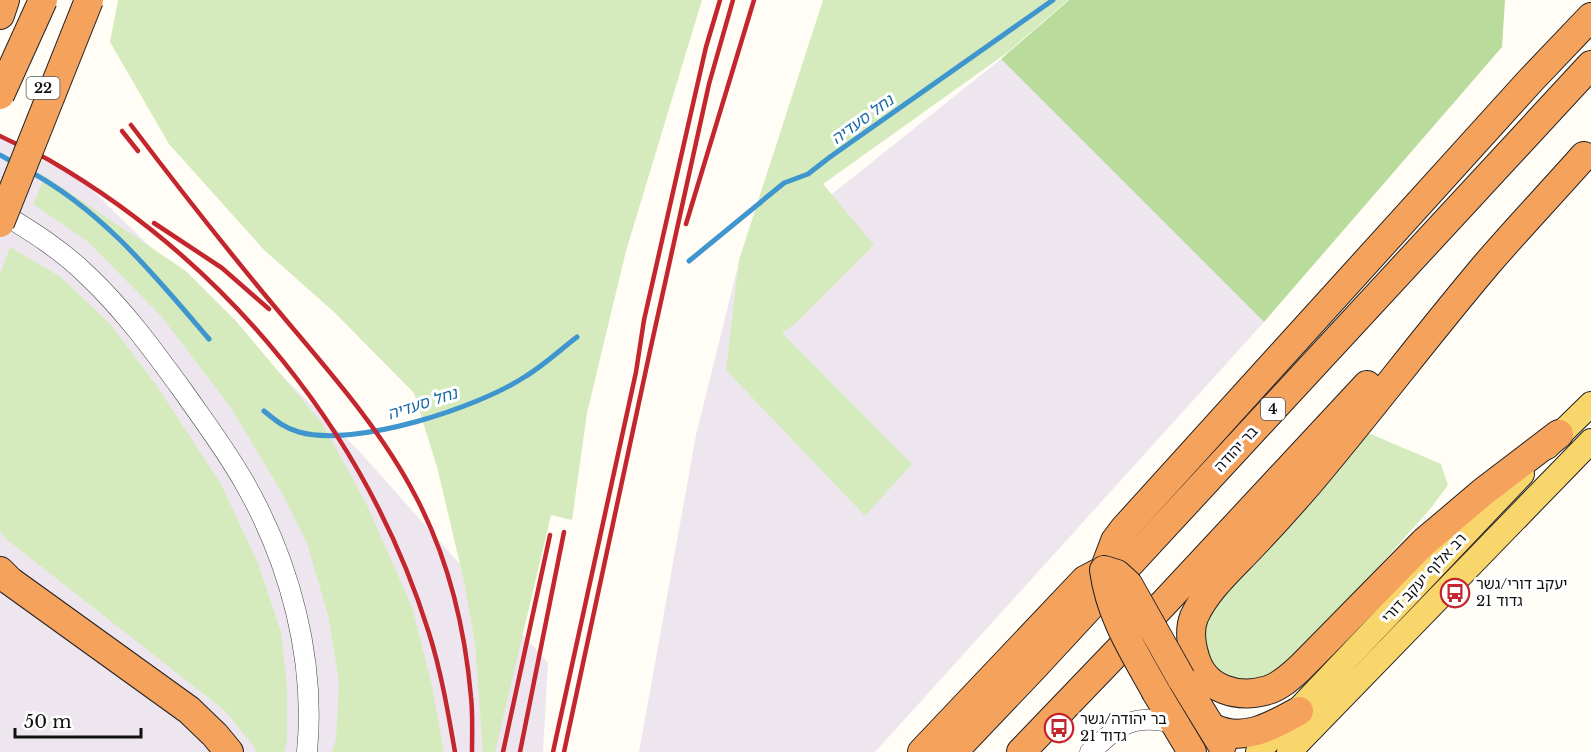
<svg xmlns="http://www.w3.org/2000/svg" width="1591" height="752" font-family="'Libre Baskerville','Noto Sans Hebrew',serif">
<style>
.industrial{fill:#eee6ef}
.green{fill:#d5ebbd}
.forest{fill:#b9dc9c}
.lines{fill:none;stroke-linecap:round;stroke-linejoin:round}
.stream{stroke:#3f96cf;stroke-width:5}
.minor-casing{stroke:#444;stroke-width:21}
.major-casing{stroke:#222;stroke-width:26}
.highway-casing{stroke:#222;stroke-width:30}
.minor{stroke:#fff;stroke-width:20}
.major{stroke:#f9d66b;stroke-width:24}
.highway{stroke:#f5a25d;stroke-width:28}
.rail{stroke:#c4262e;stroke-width:4.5}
.highway-bridge-casing{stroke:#222;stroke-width:30;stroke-linecap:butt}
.highway-bridge{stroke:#f5a25d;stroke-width:28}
.labels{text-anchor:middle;stroke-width:6;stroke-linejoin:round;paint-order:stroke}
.shield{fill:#fff;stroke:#585858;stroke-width:1.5}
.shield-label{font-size:14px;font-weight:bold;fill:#111}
.street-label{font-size:15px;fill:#111;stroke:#fff}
.poi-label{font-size:15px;fill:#111;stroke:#fff;text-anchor:start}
.water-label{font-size:16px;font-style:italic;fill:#1768a6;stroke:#fff}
</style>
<rect width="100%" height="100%" fill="#fffdf5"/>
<g class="industrial">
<path d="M1001,59L1264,322L875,752H639L696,435L737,270Z"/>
<path d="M0,138L82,180L360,452L548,663L543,752H0Z"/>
</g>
<g class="green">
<path d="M118,0H702L626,251L587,413L572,520L551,515L495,752H483L475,643L464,581L437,467L414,393L334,312L264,250L169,144L110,42Z"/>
<path d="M823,0H1068L1008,52L823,184L874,245L795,324L782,333L912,464L865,516L726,370L739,260Z"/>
<path d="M45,176L186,271L235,320L322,423L366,503L412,607L432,686L444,752H332L336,739L339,682L328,615L307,543L282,493L231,408L161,316L87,241L33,204Z"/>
<path d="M10,247L61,277L112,326L157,386L221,484L258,563L281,632L287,685V742L284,752H256L253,745L224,710L6,539L0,531V274Z"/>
<path d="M1366,432L1441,464L1448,485L1431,508L1301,654L1272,681L1242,686L1201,663L1206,607Z"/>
</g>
<path class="forest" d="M1069,0H1505L1502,47L1264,322L1001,59Z"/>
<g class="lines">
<g class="stream">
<path d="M0,155L16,164"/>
<path d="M29,171C103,211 155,276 209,339"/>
<path d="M689,261L784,183L808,174L830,157L1053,0"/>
<path d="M264,411C275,420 284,428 299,432C354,448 478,408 526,376C544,365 560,350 577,337"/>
</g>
<g class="minor-casing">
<g id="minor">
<path d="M0,212C31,231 62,250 88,276C124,310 154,351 183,391C204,421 226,450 244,482C290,562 316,660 307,752"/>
<path d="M1090,752C1120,725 1132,713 1174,723"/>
</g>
</g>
<g class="major-casing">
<g id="major">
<path d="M1547,447L1591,404"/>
<path d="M1258,752L1522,474"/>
<path d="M1289,752L1591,441"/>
</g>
</g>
<g class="highway-casing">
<g id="highway">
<path d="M0,15L5,0"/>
<path d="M1559,434L1483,492L1424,542L1301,667C1291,676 1281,686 1268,690C1238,699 1204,690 1195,657C1191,644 1189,630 1194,617C1206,590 1231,568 1251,547C1271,526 1290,505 1309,483C1370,411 1426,336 1487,264C1519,227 1552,192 1584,156"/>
<path d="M0,571L10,581L189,710L215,735L229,752"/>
<path d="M1181,678L1222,745"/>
<path d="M1156,692L1192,752"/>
<path d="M1213,728C1243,743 1272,726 1299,711"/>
<path d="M922,752L1085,580L1104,570L1115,541L1124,529L1530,81L1591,17"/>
<path d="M953,752L1033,668L1591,65"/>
<path d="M1021,752L1166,601L1367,385"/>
</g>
</g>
<use href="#minor" class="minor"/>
<use href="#major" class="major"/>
<use href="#highway" class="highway"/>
<g class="rail">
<path d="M131,125C178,187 225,247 275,307C325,367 380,427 416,497C448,558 465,629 471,697C473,715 472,734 472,752"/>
<path d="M122,131L138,151"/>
<path d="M0,136C16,144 33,151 49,160C228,264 367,434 429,633C441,671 448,712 455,752"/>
<path d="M154,223L222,268L269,309"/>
<path d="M686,224L754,0"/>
<path d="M503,752L550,535"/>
<path d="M520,752L564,532"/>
<path d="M553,752L636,372L644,320L690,117L706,47L720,0"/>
<path d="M564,752L650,351L709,84L733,0"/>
</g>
<g class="highway-bridge-casing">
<g id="highway-bridge">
<path d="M0,95L43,0"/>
<path d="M0,223L89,0"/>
<path d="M1156,692C1134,652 1110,616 1104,570L1117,574L1128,584L1181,678"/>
</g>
</g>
<use href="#highway-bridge" class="highway-bridge"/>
</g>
<defs>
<g id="bus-ring" transform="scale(1.5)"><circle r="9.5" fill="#fff" stroke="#c4262e" stroke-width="1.5"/><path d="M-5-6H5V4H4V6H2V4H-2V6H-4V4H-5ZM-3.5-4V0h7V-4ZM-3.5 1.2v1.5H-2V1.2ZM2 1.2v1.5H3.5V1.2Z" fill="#c4262e"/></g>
</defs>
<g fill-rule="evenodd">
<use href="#bus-ring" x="1455" y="593"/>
<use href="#bus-ring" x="1059" y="728"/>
</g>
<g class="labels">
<g class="shield">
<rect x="26.5" y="77" width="33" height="22" rx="4.5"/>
<rect x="1261" y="398" width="24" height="22" rx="4.5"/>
</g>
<g class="shield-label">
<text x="43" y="93">22</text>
<text x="1273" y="414">4</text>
</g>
<g class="street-label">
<text transform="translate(1236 449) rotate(-47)" y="5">בר יהודה</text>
<text transform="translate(1424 578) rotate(-47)" y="5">רב אלוף יעקב דורי</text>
</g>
<g class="poi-label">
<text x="1476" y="589">יעקב דורי/גשר<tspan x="1476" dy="17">גדוד 21</tspan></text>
<text x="1080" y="724">בר יהודה/גשר<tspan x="1080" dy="17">גדוד 21</tspan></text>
</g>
<g class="water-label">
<text transform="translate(862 119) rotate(-36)" y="6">נחל סעדיה</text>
<text transform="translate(422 403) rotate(-18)" y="6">נחל סעדיה</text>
</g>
</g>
<path d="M15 728v9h126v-9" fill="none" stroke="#111111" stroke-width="3"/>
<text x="24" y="728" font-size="18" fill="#111111" stroke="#ffffff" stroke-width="4.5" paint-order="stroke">50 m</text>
</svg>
